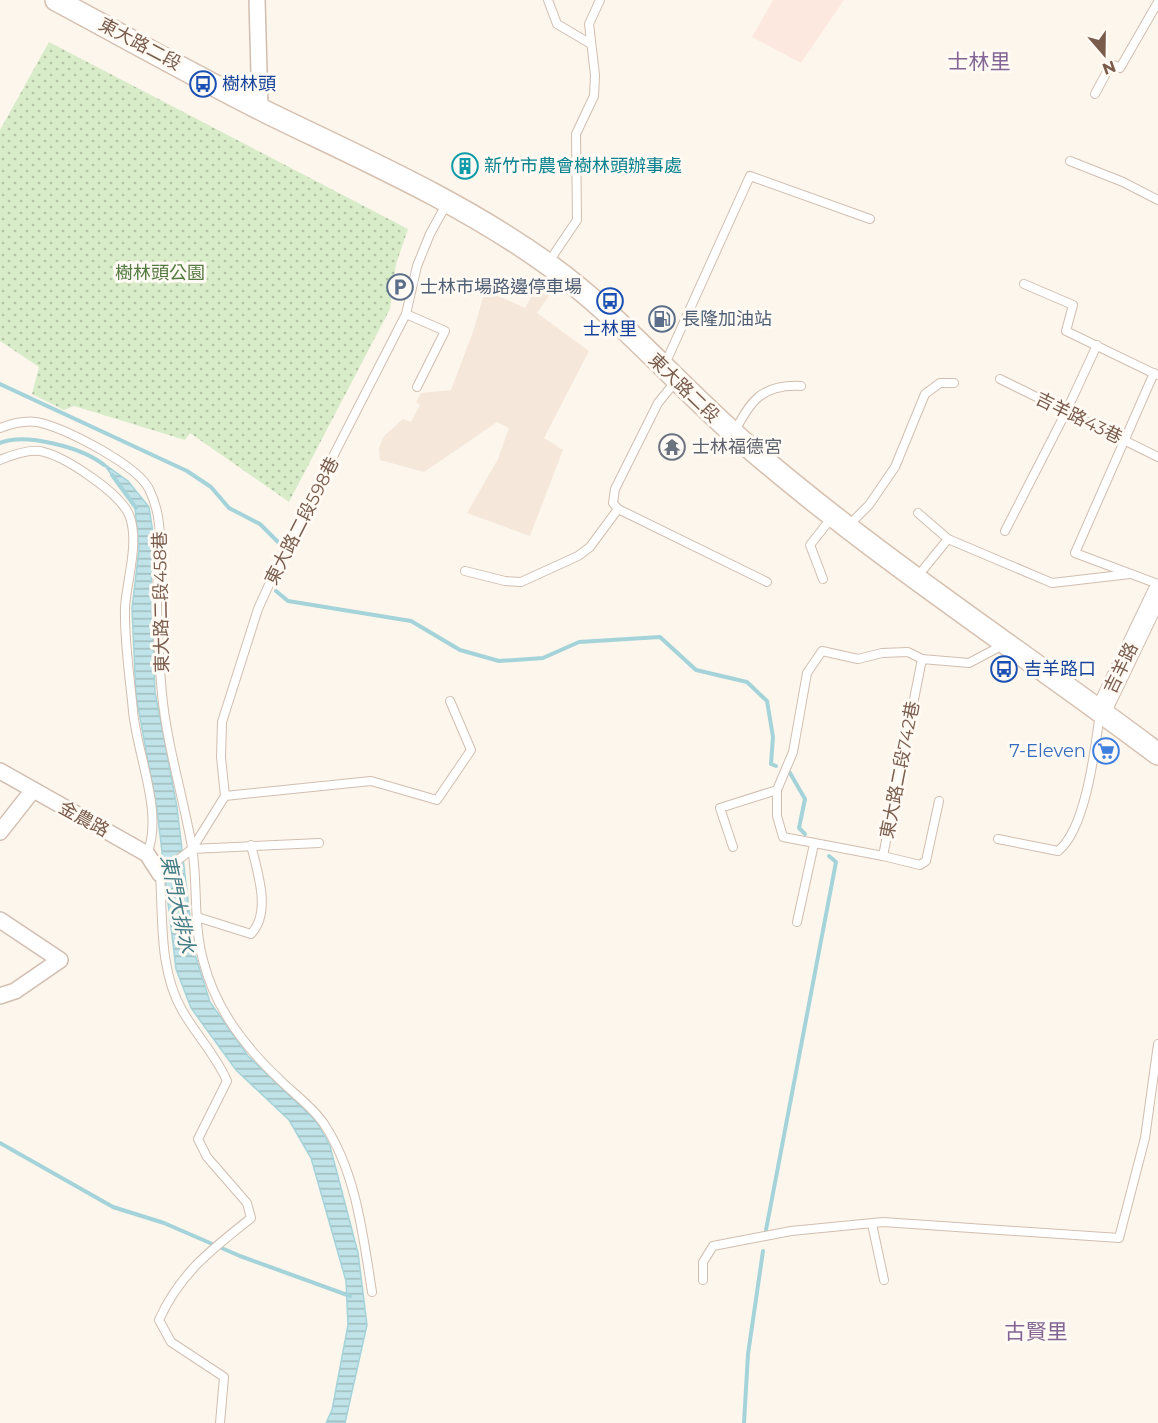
<svg xmlns="http://www.w3.org/2000/svg" width="1158" height="1423" font-family="Montserrat,'Noto Sans TC',sans-serif">
<style>
.residential{fill:#f5e8da}
.commercial{fill:#fde8e0}
.park{fill:url(#park-dots)}
.water{fill:url(#water-rules);stroke:#a5d3da;stroke-width:1.5}
.lines{fill:none;stroke-linecap:round;stroke-linejoin:round}
.stream{stroke:#a5d3da;stroke-width:4}
.service-casing{stroke:#d1beb0;stroke-width:10}
.minor-casing{stroke:#d1beb0;stroke-width:18}
.tertiary-casing{stroke:#d1beb0;stroke-width:22}
.secondary-casing{stroke:#d6c0b0;stroke-width:24}
.service{stroke:#fff;stroke-width:8}
.minor{stroke:#fff;stroke-width:15}
.tertiary{stroke:#fff;stroke-width:20}
.secondary{stroke:#fff;stroke-width:21}
.labels{text-anchor:middle;stroke-width:6;stroke-linejoin:round;paint-order:stroke}
.street-label{font-size:18px;fill:#7a5c4d;stroke:#fffaf3}
.transit-label{font-size:18px;fill:#164399;stroke:#fffaf3;text-anchor:start}
.culture-label{font-size:18px;fill:#0d838f;stroke:#fffaf3;text-anchor:start}
.park-label{font-size:18px;fill:#537a41;stroke:#fffaf3}
.service-label{font-size:18px;fill:#4e5e75;stroke:#fffaf3;text-anchor:start}
.worship-label{font-size:18px;fill:#5b616d;stroke:#fffaf3;text-anchor:start}
.shop-label{font-size:18px;fill:#366cbe;stroke:#fffaf3;text-anchor:end}
.water-label{font-size:20px;font-style:italic;fill:#437c86;stroke:#fffaf3}
.quarter-label{font-size:21px;fill:#846695;stroke:#fffaf3}
</style>
<defs>
<pattern id="park-dots" width="8" height="8" patternUnits="userSpaceOnUse" patternTransform="scale(1.5)"><rect width="8" height="8" fill="#d8ecc9"/><path d="M2 2h.1M6 6h.1" fill="none" stroke="#b4c2a5" stroke-width="1.8" stroke-linecap="round"/></pattern>
<pattern id="water-rules" width="6" height="5" patternUnits="userSpaceOnUse" patternTransform="scale(1.5)"><rect width="6" height="5" fill="#bfe3e8"/><path d="M0 2.5h6" fill="none" stroke="#a0bbbe"/></pattern>
</defs>
<rect width="100%" height="100%" fill="#fdf6ec"/>
<path class="residential" d="M542,278L554,288L537,313L589,351L544,438L563,450L530,536L467,513L498,459L509,428L497,422L424,472L380,460L379,448L384,436L403,419L411,422L420,405L416,402L421,393L451,390L474,329L485,290L525,308Z"/>
<path class="commercial" d="M773,0H844L801,63L752,37Z"/>
<path class="park" d="M49,42L408,229L396,264L390,309L289,502L190,433L185,440L74,406L64,410L32,394L39,367L0,341V130Z"/>
<path class="water" d="M103,463L128,481L149,507L153,533L151,591L155,692L177,807L194,951L210,1002L248,1056L316,1121L330,1146L358,1253L367,1325L345,1423H326L332,1410L348,1325L346,1281L311,1158L289,1120L236,1070L191,1008L176,969L157,810L136,696L132,608L139,549L135,507Z"/>
<g class="lines">
<g class="stream">
<path d="M0,384L187,471L211,487L229,508L260,524L280,544"/>
<path d="M0,443C25,432 83,448 104,465"/>
<path d="M112,475L136,508"/>
<path d="M276,591L288,601L411,621L460,650L499,661L543,658L579,642L660,637L696,670L747,682L767,701L773,737L771,764L776,766"/>
<path d="M790,773L805,799L799,828L805,834"/>
<path d="M0,1143L113,1207L164,1223L240,1256L350,1296"/>
<path d="M766,1230L836,862L829,856"/>
<path d="M744,1423L748,1354L763,1251"/>
</g>
<g class="service-casing">
<g id="service">
<path d="M548,0L557,24L591,44"/>
<path d="M1095,94L1111,64L1120,68L1158,2"/>
<path d="M1070,161L1123,182L1158,200"/>
<path d="M548,263L577,220L576,134L594,96L595,75L589,24L600,0"/>
<path d="M1024,284L1073,305L1066,331L1157,375"/>
<path d="M406,314L445,331L417,387"/>
<path d="M665,364L750,176L870,219"/>
<path d="M1154,373L1075,553L1158,584"/>
<path d="M1000,379L1158,457"/>
<path d="M0,428C13,423 31,419 45,424C71,432 137,465 149,489C167,525 157,558 157,596C157,628 159,662 162,694C167,746 183,796 192,847C198,884 193,923 203,960C215,1008 244,1046 280,1080C294,1094 313,1107 324,1124C356,1172 363,1235 372,1292"/>
<path d="M734,433C750,401 762,384 801,386"/>
<path d="M0,460C12,455 31,448 44,452C67,458 122,494 130,517C139,544 127,579 125,607C124,641 130,678 133,711C137,755 164,813 147,854"/>
<path d="M618,509L767,582"/>
<path d="M849,525L869,505L895,467L925,394L940,383H954"/>
<path d="M1005,531L1066,412L1097,345"/>
<path d="M948,539L1052,583L1130,574"/>
<path d="M465,571L505,581L521,582L578,556L590,547L618,509L613,503L615,489L658,403L675,382"/>
<path d="M917,577L948,539L918,513"/>
<path d="M823,579L810,545L833,516"/>
<path d="M777,790V816L783,837L883,856L922,659L969,663L1005,644"/>
<path d="M225,796L371,781L437,800L471,750L450,701"/>
<path d="M998,839L1058,851C1086,829 1095,749 1100,713"/>
<path d="M733,847L720,808L777,790L793,752L807,673L822,651L858,659L882,653L908,652L922,659"/>
<path d="M192,849L319,843"/>
<path d="M883,856L920,865L926,861L939,801"/>
<path d="M197,917L251,934C272,912 257,871 251,845"/>
<path d="M797,922L814,844"/>
<path d="M872,1224L884,1280"/>
<path d="M703,1280V1262L713,1246L791,1231L883,1222L1119,1238L1145,1138L1158,1044"/>
<path d="M220,1423L224,1377L171,1342L159,1320C180,1273 212,1249 251,1218L247,1203L207,1157L198,1139L227,1081C216,1055 196,1035 182,1010C159,970 163,919 160,874L192,849L225,796L221,757L222,722L258,609L282,556L406,314L417,266L430,234L447,203"/>
</g>
</g>
<g class="minor-casing">
<g id="minor">
<path d="M257,0L260,109"/>
<path d="M0,771L147,854L160,874"/>
<path d="M0,832L33,790"/>
<path d="M0,920L60,960L15,991L0,996"/>
</g>
</g>
<g class="tertiary-casing">
<path id="tertiary" d="M1101,711L1158,592"/>
</g>
<g class="secondary-casing">
<path id="secondary" d="M56,0C127,38 198,78 270,114C365,160 463,203 549,265C625,320 686,395 758,455C885,563 1025,654 1158,754"/>
</g>
<use href="#service" class="service"/>
<use href="#minor" class="minor"/>
<use href="#tertiary" class="tertiary"/>
<use href="#secondary" class="secondary"/>
</g>
<defs>
<g id="bus-ring" transform="scale(1.35)"><circle r="9.5" fill="#fffaf3" stroke="#1a4fb4" stroke-width="1.5"/><path d="M-5-6H5V4H4V6H2V4H-2V6H-4V4H-5ZM-3.5-4V0h7V-4ZM-3.5 1.2v1.5H-2V1.2ZM2 1.2v1.5H3.5V1.2Z" fill="#1a4fb4"/></g>
<g id="building-ring" transform="scale(1.35)"><circle r="9.5" fill="#fffaf3" stroke="#0f9aa8" stroke-width="1.5"/><path d="M-4-6H4V6H1V3H-1V6H-4ZM-2.5-4.3h1.7v1.8h-1.7ZM.8-4.3h1.7v1.8H.8ZM-2.5-1h1.7V.8h-1.7ZM.8-1h1.7V.8H.8Z" fill="#0f9aa8"/></g>
<g id="parking-ring" transform="scale(1.35)"><circle r="9.5" fill="#fffaf3" stroke="#5c6f8a" stroke-width="1.5"/><path d="M-3.5-5.5H1a3.5 3.5 0 0 1 0 7H-1V5.5H-3.5ZM-1-3.4V-.6H.8a1.4 1.4 0 0 0 0-2.8Z" fill="#5c6f8a"/></g>
<g id="fuel-ring" transform="scale(1.35)"><circle r="9.5" fill="#fffaf3" stroke="#5c6f8a" stroke-width="1.5"/><path d="M-5.5-6h7V0h2V4h1.3V-2.5L3-4.5l.8-.8L6-3V5H2.5V1h-1V6h-7ZM-4.2-4.7v3.2H.2V-4.7Z" fill="#5c6f8a"/></g>
<g id="temple-ring" transform="scale(1.35)"><circle r="9.5" fill="#fffaf3" stroke="#6b7280" stroke-width="1.5"/><path d="M0-6L5-2H3V0L6.5 2.5H4V6H1.5V3h-3V6H-4V2.5H-6.5L-3 0V-2H-5Z" fill="#6b7280"/></g>
<g id="supermarket-ring" transform="scale(1.35)"><circle r="9.5" fill="#fffaf3" stroke="#3f7fe0" stroke-width="1.5"/><path d="M-6-5.5h2.5l.6 2H6L4.5 2H-2.5L-4.4-4H-6ZM-1.5 3.2a1.3 1.3 0 1 0 .1 0ZM3 3.2a1.3 1.3 0 1 0 .1 0Z" fill="#3f7fe0"/></g>
</defs>
<g fill-rule="evenodd">
<use href="#bus-ring" x="203" y="84"/>
<use href="#building-ring" x="465" y="166"/>
<use href="#parking-ring" x="400" y="287"/>
<use href="#bus-ring" x="610" y="301"/>
<use href="#fuel-ring" x="662" y="319"/>
<use href="#temple-ring" x="672" y="447"/>
<use href="#bus-ring" x="1004" y="669"/>
<use href="#supermarket-ring" x="1106" y="751"/>
</g>
<g class="labels">
<g class="street-label">
<text transform="translate(140 44) rotate(28)" y="6">東大路二段</text>
<text transform="translate(684 388) rotate(44)" y="6">東大路二段</text>
<text transform="translate(1079 418) rotate(26)" y="6">吉羊路43巷</text>
<text transform="translate(302 521) rotate(-63)" y="6">東大路二段598巷</text>
<text transform="translate(161 602) rotate(-91)" y="6">東大路二段458巷</text>
<text transform="translate(1121 668) rotate(-64)" y="6">吉羊路</text>
<text transform="translate(900 770) rotate(-79)" y="6">東大路二段742巷</text>
<text transform="translate(84 819) rotate(29)" y="6">金農路</text>
</g>
<g class="transit-label">
<text x="222" y="90">樹林頭</text>
<text x="610" y="335" text-anchor="middle">士林里</text>
<text x="1024" y="675">吉羊路口</text>
</g>
<g class="culture-label">
<text x="484" y="172">新竹市農會樹林頭辦事處</text>
</g>
<g class="park-label">
<text x="160" y="279">樹林頭公園</text>
</g>
<g class="service-label">
<text x="420" y="293">士林市場路邊停車場</text>
<text x="682" y="325">長隆加油站</text>
</g>
<g class="worship-label">
<text x="692" y="453">士林福德宮</text>
</g>
<g class="shop-label">
<text x="1086" y="757">7-Eleven</text>
</g>
<g class="water-label">
<text transform="translate(178 904) rotate(78)" y="7">東門大排水</text>
</g>
<g class="quarter-label">
<text x="979" y="69">士林里</text>
<text x="1036" y="1339">古賢里</text>
</g>
</g>
<g transform="translate(1104 54) rotate(160)" stroke="#fffaf3" stroke-width="4.5" paint-order="stroke">
<path d="M0-4.5L10 22L0 15L-10 22Z" fill="#7a5c4d"/>
<text y="-9" font-size="16" font-weight="bold" text-anchor="middle" fill="#7a5c4d">N</text>
</g>
</svg>
